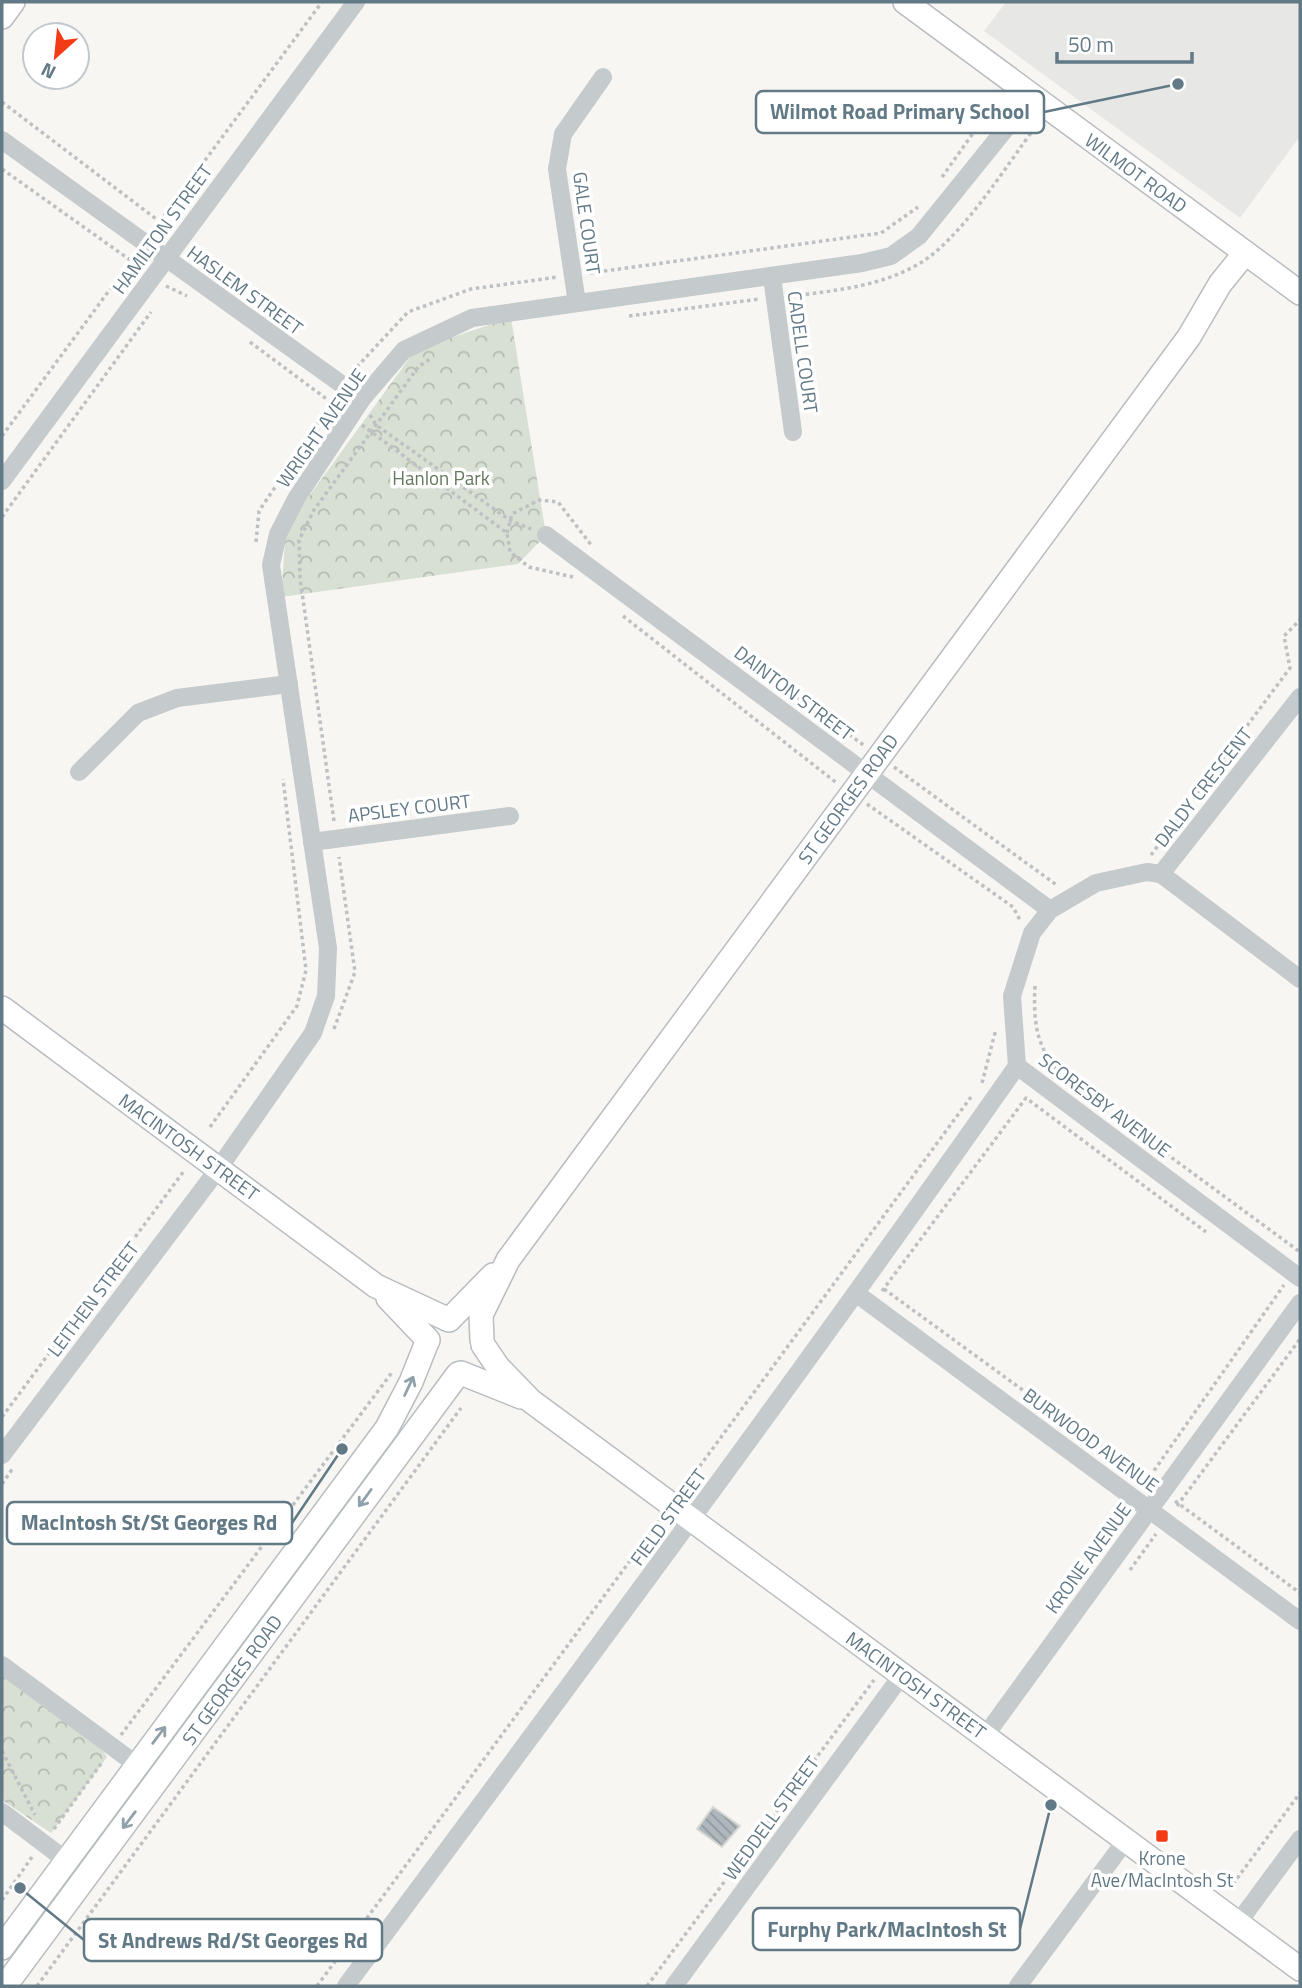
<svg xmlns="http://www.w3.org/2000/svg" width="1302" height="1988" font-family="'Titillium Web',sans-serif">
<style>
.built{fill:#e7e8e6}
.park{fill:url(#park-crowns)}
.building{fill:url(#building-back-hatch);stroke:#d8d8d5;stroke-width:2}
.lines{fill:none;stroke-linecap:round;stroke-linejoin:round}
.secondary-casing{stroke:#b7bdc1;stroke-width:26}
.path{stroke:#bec1c3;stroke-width:3.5;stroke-dasharray:3.5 3.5;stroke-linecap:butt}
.street{stroke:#c5cacc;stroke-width:18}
.secondary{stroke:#fff;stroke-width:23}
.oneway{stroke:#91a1aa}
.poi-dot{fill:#f33c16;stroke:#fff;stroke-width:2.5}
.labels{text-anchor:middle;stroke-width:7;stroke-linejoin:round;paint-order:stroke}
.street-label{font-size:19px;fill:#627986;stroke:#fff}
.park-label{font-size:19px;fill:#65785e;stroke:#fff}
.poi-label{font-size:19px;fill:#627986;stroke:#fff}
.leader{fill:none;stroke:#627986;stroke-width:2.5}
.callout-dot{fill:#627986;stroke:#fff;stroke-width:2.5}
.callout{fill:#fff;stroke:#627986;stroke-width:2.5}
.callout-label{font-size:21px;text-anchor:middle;font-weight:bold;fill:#627986}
</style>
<defs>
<pattern id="park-crowns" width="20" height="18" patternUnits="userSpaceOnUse" patternTransform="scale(1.75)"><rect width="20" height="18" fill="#d8dfd3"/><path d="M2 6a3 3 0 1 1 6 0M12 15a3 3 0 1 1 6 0" fill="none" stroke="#b3bab1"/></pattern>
<pattern id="building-back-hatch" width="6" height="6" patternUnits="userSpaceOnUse" patternTransform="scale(1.75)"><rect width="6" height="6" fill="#aeb8bc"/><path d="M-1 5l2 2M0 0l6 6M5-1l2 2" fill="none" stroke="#919a9e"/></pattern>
</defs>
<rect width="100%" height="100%" fill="#f7f6f2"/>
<path class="built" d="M1006,2H1300V136L1240,218L984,31Z"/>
<g class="park">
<path d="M511,318L546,535L518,564L281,597L286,528L416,349Z"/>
<path d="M2,1675L102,1749L107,1757L51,1833L2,1800Z"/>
</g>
<path class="building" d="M713,1807L740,1826L722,1847L697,1829Z"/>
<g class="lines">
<g class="secondary-casing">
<g id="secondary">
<path d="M905,2L1300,293"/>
<path d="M2,17L13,2"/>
<path d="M2,1008L376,1286L449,1320"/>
<path d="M388,1298L428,1340"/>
<path d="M450,1319L493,1275"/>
<path d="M482,1340L481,1315L508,1260L1189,337L1220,284L1245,253"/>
<path d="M483,1345L498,1367L531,1401L1300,1969"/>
<path d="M461,1373L521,1397"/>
<path d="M2,1948L387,1428L411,1382L427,1342"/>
<path d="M5,1986L458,1374"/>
</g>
</g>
<g class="path">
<path d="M2,102L168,228"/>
<path d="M2,169L140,267"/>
<path d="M942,177L998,98"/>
<path d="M155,228L322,2"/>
<path d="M590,273L881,233L918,207"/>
<path d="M166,286L187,296"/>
<path d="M792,296C834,291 880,286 917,265C960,241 1006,166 1036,126"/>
<path d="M629,316L760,299"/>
<path d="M250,342L336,406"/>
<path d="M352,368L354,370L408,312L471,289L558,277"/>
<path d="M370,415L376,425L511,521L531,529"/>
<path d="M362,425L507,533L510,552L529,567L573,577"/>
<path d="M2,436L136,254"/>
<path d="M2,517L151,312"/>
<path d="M507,533L512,514L539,500L558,502L592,546"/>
<path d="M256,542L259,511L333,401"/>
<path d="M623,616L838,784"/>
<path d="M792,694L865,746"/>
<path d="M894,767L1058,886"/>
<path d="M867,804L1013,907L1021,922"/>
<path d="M334,821L300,578L299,540L314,510L419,366L432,358"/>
<path d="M1151,855L1290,668L1284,636L1300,620"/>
<path d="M1035,986C1033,1025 1037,1050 1064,1078"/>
<path d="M334,1029L355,972L339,857"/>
<path d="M982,1083L996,1029"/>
<path d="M210,1127L297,1006L306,970L283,779"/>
<path d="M1149,1141L1300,1252"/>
<path d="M884,1289L1149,1482"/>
<path d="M882,1291L1026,1098L1206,1232"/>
<path d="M2,1417L184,1171"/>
<path d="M1146,1482L1284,1285"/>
<path d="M2,1484L13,1468"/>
<path d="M683,1489L971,1097"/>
<path d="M1175,1501L1300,1593"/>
<path d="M1177,1506L1300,1339"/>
<path d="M1130,1570L1156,1534"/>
<path d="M121,1735L393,1371"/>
<path d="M2,1751L35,1815"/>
<path d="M54,1829L103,1761"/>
<path d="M1233,1884L1300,1793"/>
<path d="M2,1900L32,1857"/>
<path d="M37,1986L461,1408"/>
<path d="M317,1986L660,1520"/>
<path d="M647,1986L874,1680"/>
</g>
<g class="street">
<path d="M2,140L362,399"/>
<path d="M772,277L793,432"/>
<path d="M577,303L557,169L563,134L603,77"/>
<path d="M2,481L356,2"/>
<path d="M546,535L1050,910"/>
<path d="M1300,697L1161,874L1147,872L1096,883L1050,910L1032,933L1012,996L1017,1066L1300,1278"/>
<path d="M79,772L138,713L177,698L289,684"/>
<path d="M312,842L510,816"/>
<path d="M1161,874L1300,979"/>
<path d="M857,1294L1300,1621"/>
<path d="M2,1455L219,1168L313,1033L326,996L328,948L271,565L278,534L296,499L362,399L404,350L472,318L862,263L891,256L919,236L1032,96"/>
<path d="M2,1665L137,1765"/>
<path d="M985,1736L1300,1303"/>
<path d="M2,1812L67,1861"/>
<path d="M1238,1923L1300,1839"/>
<path d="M346,1986C572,1682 799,1377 1017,1066"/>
<path d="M674,1986L902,1675"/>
<path d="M1018,1986L1126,1840"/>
</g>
<use href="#secondary" class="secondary"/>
</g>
<defs><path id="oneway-shaft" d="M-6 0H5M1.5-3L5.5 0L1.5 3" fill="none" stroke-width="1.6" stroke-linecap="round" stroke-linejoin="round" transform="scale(1.75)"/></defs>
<g class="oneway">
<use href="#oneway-shaft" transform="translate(409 1386) rotate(-65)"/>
<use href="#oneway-shaft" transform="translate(365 1498) rotate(126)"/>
<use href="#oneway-shaft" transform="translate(159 1735) rotate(-53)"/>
<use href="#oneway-shaft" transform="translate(129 1820) rotate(127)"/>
</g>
<rect class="poi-dot" x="1155" y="1829" width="14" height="14" rx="3.5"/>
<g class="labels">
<g class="street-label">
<text transform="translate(1136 173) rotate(36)" y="7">WILMOT ROAD</text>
<text transform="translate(587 223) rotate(82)" y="7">GALE COURT</text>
<text transform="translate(162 229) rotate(-54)" y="7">HAMILTON STREET</text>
<text transform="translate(245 290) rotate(36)" y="7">HASLEM STREET</text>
<text transform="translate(803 352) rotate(82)" y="7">CADELL COURT</text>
<text transform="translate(321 428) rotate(-55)" y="7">WRIGHT AVENUE</text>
<text transform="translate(794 693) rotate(37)" y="7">DAINTON STREET</text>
<text transform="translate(1203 787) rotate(-52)" y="7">DALDY CRESCENT</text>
<text transform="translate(848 799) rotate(-54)" y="7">ST GEORGES ROAD</text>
<text transform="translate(409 808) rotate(-7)" y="7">APSLEY COURT</text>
<text transform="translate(1105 1105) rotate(37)" y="7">SCORESBY AVENUE</text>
<text transform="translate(189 1147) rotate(36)" y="7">MACINTOSH STREET</text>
<text transform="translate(93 1299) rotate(-53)" y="7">LEITHEN STREET</text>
<text transform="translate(1091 1440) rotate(36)" y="7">BURWOOD AVENUE</text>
<text transform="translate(668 1517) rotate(-54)" y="7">FIELD STREET</text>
<text transform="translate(1088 1558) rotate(-54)" y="7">KRONE AVENUE</text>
<text transform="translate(232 1680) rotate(-54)" y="7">ST GEORGES ROAD</text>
<text transform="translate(916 1685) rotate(36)" y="7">MACINTOSH STREET</text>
<text transform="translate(771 1818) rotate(-54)" y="7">WEDDELL STREET</text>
</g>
<g class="park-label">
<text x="441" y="485">Hanlon Park</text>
</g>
<g class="poi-label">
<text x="1162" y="1865">Krone<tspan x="1162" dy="22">Ave/MacIntosh St</tspan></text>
</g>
</g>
<path class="leader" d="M1178 84L1044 112M342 1449L292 1523M1051 1805L1020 1929M20 1888L84 1940"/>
<g class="callout-dot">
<circle cx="1178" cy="84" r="7"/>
<circle cx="342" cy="1449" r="7"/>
<circle cx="1051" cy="1805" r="7"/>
<circle cx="20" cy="1888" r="7"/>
</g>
<g class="callout">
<rect x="756" y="91" width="288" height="42" rx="7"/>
<rect x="7" y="1502" width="285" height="42" rx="7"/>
<rect x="753" y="1908" width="267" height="42" rx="7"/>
<rect x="84" y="1919" width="298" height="42" rx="7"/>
</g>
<g class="callout-label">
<text x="900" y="119">Wilmot Road Primary School</text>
<text x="149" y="1530">MacIntosh St/St Georges Rd</text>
<text x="887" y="1937">Furphy Park/MacIntosh St</text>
<text x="233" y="1948">St Andrews Rd/St Georges Rd</text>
</g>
<rect width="1302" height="1988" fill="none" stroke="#627986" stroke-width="7"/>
<g transform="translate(56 56) rotate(207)"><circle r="33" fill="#ffffff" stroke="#c0c9cf" stroke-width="2"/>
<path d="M0-5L12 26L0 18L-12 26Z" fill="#f33c16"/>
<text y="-10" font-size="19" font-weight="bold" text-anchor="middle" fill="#627986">N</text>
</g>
<path d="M1057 52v10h135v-10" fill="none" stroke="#627986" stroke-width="3.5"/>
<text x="1068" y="52" font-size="21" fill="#627986" stroke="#ffffff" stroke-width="5" paint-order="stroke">50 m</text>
</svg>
